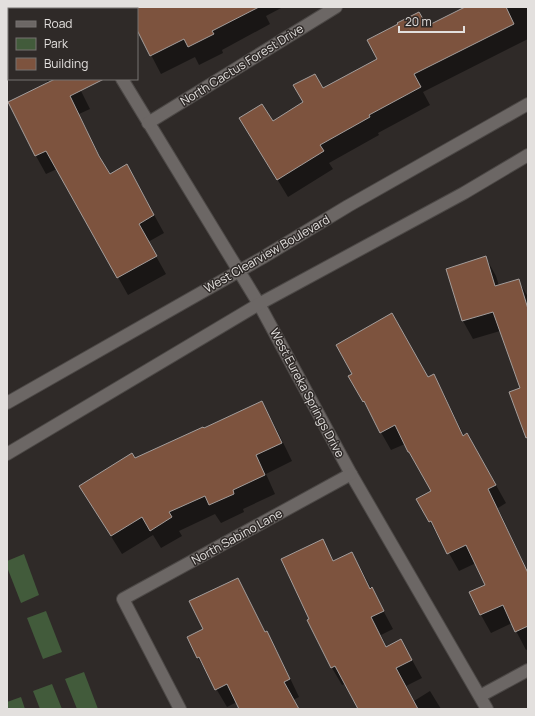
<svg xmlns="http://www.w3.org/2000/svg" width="535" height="716" font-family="Manrope,sans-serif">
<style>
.green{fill:#425b3b}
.shadow{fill:#0007}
.building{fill:#7d533e;stroke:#a39d9b}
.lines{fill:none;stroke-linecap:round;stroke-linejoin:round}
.street-casing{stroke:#4c4846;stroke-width:14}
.secondary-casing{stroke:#4c4846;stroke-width:14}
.street{stroke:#6c6765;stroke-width:12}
.secondary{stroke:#6c6765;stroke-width:12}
.labels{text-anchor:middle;stroke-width:3;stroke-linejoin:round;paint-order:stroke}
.street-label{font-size:12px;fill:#e3e0de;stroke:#2f2a28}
</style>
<rect width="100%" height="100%" fill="#2f2a28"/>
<g class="green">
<path d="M24,554L39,595L21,603L7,567V561Z"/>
<path d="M46,611L62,652L43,659L27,618Z"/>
<path d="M84,672L98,709H77L65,679Z"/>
<path d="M52,684L62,709H40L33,691Z"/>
<path d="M21,697L25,709H7V702Z"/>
</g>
<g class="shadow">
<path d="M7,7H37L39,9H9V69L7,66Z"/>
<path d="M126,7H283L266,16L270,24L222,50L223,53L199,65L195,57L161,74L137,28V9H127Z"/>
<path d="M466,7H528V39L423,92L430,105L378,133L379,135L329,163L333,169L288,197L251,136L323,89L379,60L427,27Z"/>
<path d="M46,79H75L90,109L79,114L106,169L110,175L137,184L164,233L148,242L166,274L128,295L57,169L46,174L36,156L10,102L48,84Z"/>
<path d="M486,258L496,276L499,286L518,280L528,297V441L511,393L521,389L500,331L473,339L463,321Z"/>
<path d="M349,376L428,378L433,376L444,394L464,436L478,453L506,503L498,508L526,568L528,567V649L526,650L512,623L491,633L481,615L471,592L486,585L476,563L459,571L441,539L440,540L430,522L432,491L405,444L391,450Z"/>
<path d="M262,402L272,420L292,461L266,474L275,494L243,509L244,512L221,523L215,514L179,531L182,536L161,548L153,535L122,554L91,504L135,460L204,429Z"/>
<path d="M322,541L334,561L352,553L362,571L393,629L381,635L387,647L401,640L422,678L406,686L414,701L430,691L441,709H359L345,684L342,685L332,668L340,664L311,619Z"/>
<path d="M237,579L266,633L277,651L299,697L293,700L298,709H241L237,702L227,707L198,658L188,638L204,630Z"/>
</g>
<g class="building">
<path d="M137,7H259L212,31L214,34L188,47L184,39L150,56L137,30Z"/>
<path d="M465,7H506L514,24L414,74L421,87L369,115L370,117L320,145L324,151L277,180L239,118L262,104L273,121L303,102L293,85L315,74L323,88L377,59L367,40L398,24L397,23L419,12L427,26Z"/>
<path d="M55,79H104L70,96L99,156L110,174L127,164L154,215L139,224L157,256L117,278L46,151L35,156L8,102Z"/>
<path d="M486,256L495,286L519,279L528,309V437L526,438L509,392L520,388L493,312L462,321L446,269Z"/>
<path d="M392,313L428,377L434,374L463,436L467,433L496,485L488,489L528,573V626L515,632L503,605L480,615L469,592L485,585L466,545L447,554L431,521L429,522L416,499L431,491L409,452H408L395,425L380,433L364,401L363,402L348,376L352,374L336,345Z"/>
<path d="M262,401L282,443L256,455L265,475L233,490L234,494L209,505L205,496L169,512L172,517L150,531L142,517L111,536L79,486L132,453L135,458L203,427L204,428Z"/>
<path d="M323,539L333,561L352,552L370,589L372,587L384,611L371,617L386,647L401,639L412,660L396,668L418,709H358L335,666L331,668L307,620L309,619L281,559Z"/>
<path d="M238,578L265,632L267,631L290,679L284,682L299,709H239L227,684L215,690L199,657L197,658L187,637L203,629L189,601Z"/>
</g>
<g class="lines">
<g class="street-casing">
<g id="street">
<path d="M79,7L81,9"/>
<path d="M122,79L259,304L351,474L487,709"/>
<path d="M148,123L336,7"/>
<path d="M480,696L528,670"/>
<path d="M180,709L123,599L351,474"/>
</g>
</g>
<g class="secondary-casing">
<g id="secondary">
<path d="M7,403L262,258L348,206L528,104"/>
<path d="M7,454L259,304L464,193L528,155"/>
</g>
</g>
<use href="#street" class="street"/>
<use href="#secondary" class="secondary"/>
</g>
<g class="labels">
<g class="street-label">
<text transform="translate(242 65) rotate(-32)" y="4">North Cactus Forest Drive</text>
<text transform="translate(267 254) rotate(-30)" y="4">West Clearview Boulevard</text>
<text transform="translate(307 393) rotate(62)" y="4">West Eureka Springs Drive</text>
<text transform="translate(237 537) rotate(-29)" y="4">North Sabino Lane</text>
</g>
</g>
<rect width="535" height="716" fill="none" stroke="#e3e0de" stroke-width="16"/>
<rect x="8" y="8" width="130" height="72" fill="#2f2a28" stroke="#777371"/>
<rect x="16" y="21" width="20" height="6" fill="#6c6765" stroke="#777371"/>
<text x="44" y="28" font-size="12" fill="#e3e0de">Road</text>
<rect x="16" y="38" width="20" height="12" fill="#425b3b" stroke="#777371"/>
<text x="44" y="48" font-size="12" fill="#e3e0de">Park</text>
<rect x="16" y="58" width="20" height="12" fill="#7d533e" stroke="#777371"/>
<text x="44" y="68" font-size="12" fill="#e3e0de">Building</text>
<path d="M399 26v6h65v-6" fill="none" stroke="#e3e0de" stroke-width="2"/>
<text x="405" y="26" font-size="12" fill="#e3e0de" stroke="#2f2a28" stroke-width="3" paint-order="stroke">20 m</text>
</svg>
